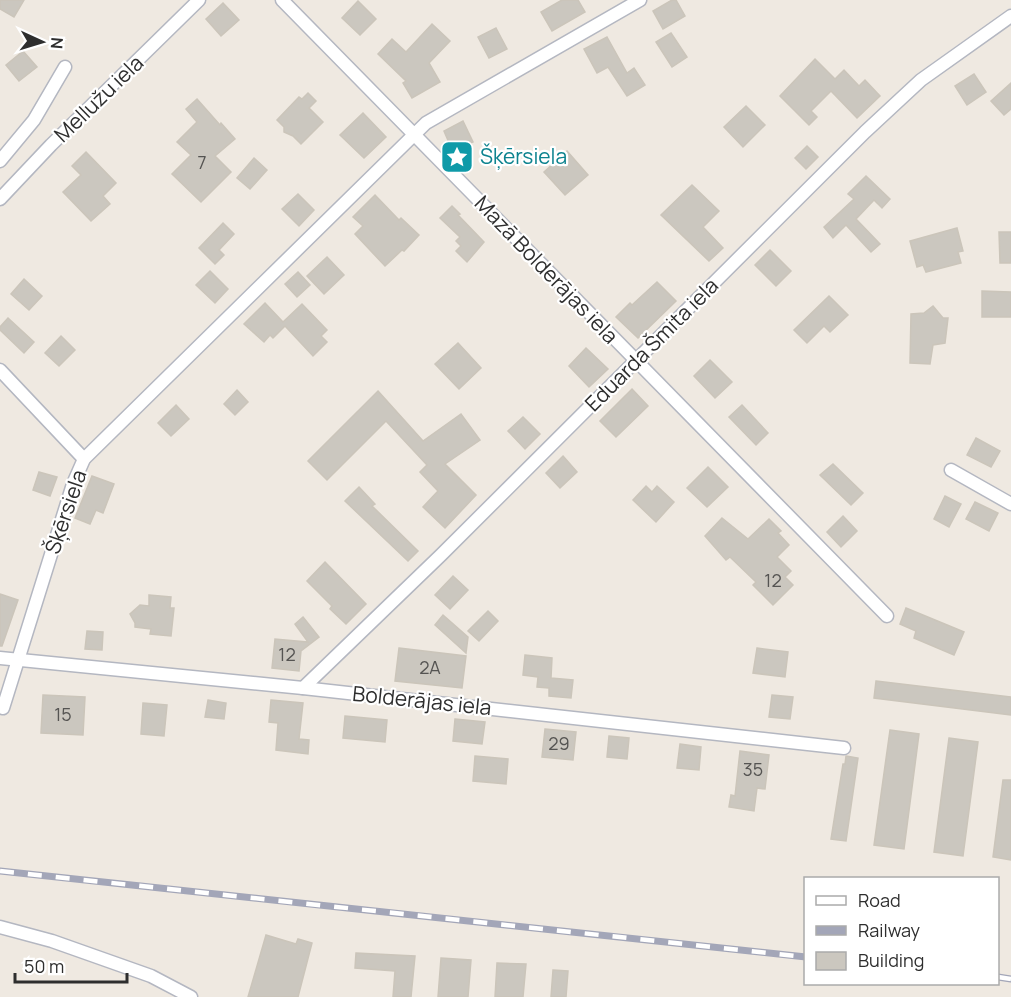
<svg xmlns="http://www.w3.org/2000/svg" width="1011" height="997" font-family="Manrope,sans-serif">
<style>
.building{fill:#cbc7bf;stroke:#cbc5ba;stroke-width:1.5}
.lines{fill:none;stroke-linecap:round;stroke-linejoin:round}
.street-casing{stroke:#b4b7c1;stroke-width:15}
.street{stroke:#fff;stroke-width:12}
.rail-casing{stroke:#a3a6b8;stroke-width:7}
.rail{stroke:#fff;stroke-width:4.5;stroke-dasharray:14;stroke-linecap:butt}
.labels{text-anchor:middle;stroke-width:4.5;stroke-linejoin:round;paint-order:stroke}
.number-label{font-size:18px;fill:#555452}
.street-label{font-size:21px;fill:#2e2e2e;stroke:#fff}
.culture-label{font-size:21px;fill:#0d838f;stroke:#fff;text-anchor:start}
</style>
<rect width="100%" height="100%" fill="#efe9e1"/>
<g class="building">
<path d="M0,0H24L14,17L0,9Z"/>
<path d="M562,0H578L585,12L552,31L541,12Z"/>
<path d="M672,0H676L685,16L663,29L653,11Z"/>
<path d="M358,1L376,19L360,35L342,18Z"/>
<path d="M223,3L239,20L221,36L206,19Z"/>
<path d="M432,24L450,41L429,63L440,82L412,98L403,83L406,81L378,54L392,39L406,52Z"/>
<path d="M496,28L507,49L489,58L478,37Z"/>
<path d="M671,33L687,57L672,67L656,42Z"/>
<path d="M607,37L627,73L634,68L645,85L627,96L608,67L597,73L584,49Z"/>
<path d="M23,51L37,67L19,81L6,65Z"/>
<path d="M815,59L835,79L844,70L859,86L865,80L880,96L857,118L831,91L811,111L817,117L809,125L780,96Z"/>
<path d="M974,74L986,92L967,105L955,86Z"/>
<path d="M1011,83V109L1004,115L991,101Z"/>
<path d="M308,93L316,101L309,108L323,122L301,144L293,136L284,132V127L277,120L299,97L302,99Z"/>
<path d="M197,99L220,125L221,123L235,139L215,156L231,172L201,202L172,174L191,155L177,142L197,122L186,109Z"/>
<path d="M746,106L765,125L743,147L724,127Z"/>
<path d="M363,113L386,137L364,158L340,135Z"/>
<path d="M463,121L473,142L453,152L444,131Z"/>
<path d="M807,146L818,157L806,169L795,158Z"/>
<path d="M567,151L588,175L565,195L544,172Z"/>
<path d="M86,152L116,183L103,196L110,204L91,221L63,192L81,175L72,166Z"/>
<path d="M254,158L267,170L250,189L237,178Z"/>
<path d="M866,176L890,199L882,208L874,200L856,219L880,244L871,252L846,225L833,238L824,227L854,199L848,194Z"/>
<path d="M692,185L719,211L703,227L723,248L709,261L661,215Z"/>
<path d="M298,194L314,210L299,226L282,209Z"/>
<path d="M375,195L399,220L401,218L419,235L404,251L402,250L385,266L355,234L363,226L353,217Z"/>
<path d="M452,206L460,214L458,215L484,242L467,262L456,251L461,246L456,241L460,237L440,218Z"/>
<path d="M223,223L234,234L219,250L224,255L215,264L199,248Z"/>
<path d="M957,228L963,251L958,252L961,263L926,272L923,265L917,267L910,241Z"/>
<path d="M999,232H1011V263H1000Z"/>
<path d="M770,250L791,271L776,286L755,265Z"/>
<path d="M327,257L344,275L324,294L307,276Z"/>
<path d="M210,271L228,289L215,303L196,285Z"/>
<path d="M298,272L310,285L297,297L285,284Z"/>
<path d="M24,279L42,296L29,310L11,294Z"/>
<path d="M657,282L676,301L638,338L616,317L630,303L632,305Z"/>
<path d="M982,291L1011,292V317H982Z"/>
<path d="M829,296L848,315L830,332L824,326L807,343L794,330Z"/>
<path d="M265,303L283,322L302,304L327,330L321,336L327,342L313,356L285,326L273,338L270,335L264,342L244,324Z"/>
<path d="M933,306L943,318H948L945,343L933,345L930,364L910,363L911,314L924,313Z"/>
<path d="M8,318L34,342L24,353L0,330V327Z"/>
<path d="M61,336L75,350L59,366L45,353Z"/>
<path d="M458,343L481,368L459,389L435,364Z"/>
<path d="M586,348L608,369L589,387L569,366Z"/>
<path d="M710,360L732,382L715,398L694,376Z"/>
<path d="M632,389L648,406L616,437L600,421Z"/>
<path d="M237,390L248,402L235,415L224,404Z"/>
<path d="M378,391L423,441L461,414L480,440L445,464L476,495L445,528L423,507L438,491L420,472L427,465L386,421L327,480L308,461Z"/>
<path d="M176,405L189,419L171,436L158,423Z"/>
<path d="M742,405L768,433L756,445L729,417Z"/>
<path d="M523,417L540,434L525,449L508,431Z"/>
<path d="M976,438L1000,451L991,467L967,455Z"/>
<path d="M563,456L577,472L560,488L546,473Z"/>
<path d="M833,464L863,493L851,505L820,475Z"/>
<path d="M708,467L728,487L707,507L687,488Z"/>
<path d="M39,472L57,477L50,496L33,490Z"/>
<path d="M92,476L114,484L103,513L96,510L90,524L75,518Z"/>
<path d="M646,486L652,492L657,486L674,502L656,522L633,500Z"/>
<path d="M359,487L375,504L372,506L418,551L408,561L345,501Z"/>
<path d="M945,496L961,504L949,527L934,519Z"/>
<path d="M975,502L998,513L989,531L966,519Z"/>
<path d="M843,516L857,531L841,547L827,532Z"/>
<path d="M722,518L748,539L769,519L781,531L778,533L789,545L777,557L791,571L785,577L793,585L773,605L753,585L756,582L730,557L726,560L705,536Z"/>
<path d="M325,562L366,604L346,624L330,609L332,606L307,581Z"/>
<path d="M453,576L468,590L450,609L435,595Z"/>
<path d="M0,594L18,600L2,646H0Z"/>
<path d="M149,595L171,597L170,608H174L171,636L150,634L151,629L135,627V623L130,614L140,605L149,606Z"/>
<path d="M906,608L964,632L954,655L914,638L916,631L900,624Z"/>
<path d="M488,611L498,621L479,641L468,631Z"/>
<path d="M443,615L468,637L466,653L435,625Z"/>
<path d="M303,617L319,637L301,651L299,671L272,668L275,639L308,642L295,624Z"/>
<path d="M87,631L103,632L102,650L85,649Z"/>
<path d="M399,648L466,656L462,688L395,681Z"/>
<path d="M757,648L788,652L785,677L753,673Z"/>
<path d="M525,655L552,658L551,678L573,680L571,698L549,696V688L537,687L538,677L523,675Z"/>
<path d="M876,681L1011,697V715L874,698Z"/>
<path d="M43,695L85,697L83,735L41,733Z"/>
<path d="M772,695L793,697L790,719L769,717Z"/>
<path d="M208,700L226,703L224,719L205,717Z"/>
<path d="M271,700L303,703L299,739L309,740L308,754L276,750L278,723L269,722Z"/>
<path d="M143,703L167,705L164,736L141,734Z"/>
<path d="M345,716L387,720L385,742L343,738Z"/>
<path d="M455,719L485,722L482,744L453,741Z"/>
<path d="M545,729L576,732L573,760L542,757Z"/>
<path d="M890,730L919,734L904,849L874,845Z"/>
<path d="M609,736L629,738L627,759L607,757Z"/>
<path d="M949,738L978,742L963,856L934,852Z"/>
<path d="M680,744L701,747L699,770L677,768Z"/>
<path d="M740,751L769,755L765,789L757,788L754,811L729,807L731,795L735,796Z"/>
<path d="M475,756L508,759L506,784L473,781Z"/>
<path d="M846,756L858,758L846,841L831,839L843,764H845Z"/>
<path d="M1003,780H1011V860L993,857Z"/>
<path d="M266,935L296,944L298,939L312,943L298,997H248Z"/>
<path d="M356,953L415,956L411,997H393L395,971L355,968Z"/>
<path d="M441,958L471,960L468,997H438Z"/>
<path d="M497,963L526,964L523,997H495Z"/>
<path d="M553,970L568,971L566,997H551Z"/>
</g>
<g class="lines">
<g class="street-casing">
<g id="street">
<path d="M282,0L887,616"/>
<path d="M0,161L34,120L65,67"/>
<path d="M0,199L51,145L199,0"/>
<path d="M0,370L84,459"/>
<path d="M951,470L1011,504"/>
<path d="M0,658L303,688L844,748"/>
<path d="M303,688L441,555L865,132L921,80L1011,16"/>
<path d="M3,708L73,484L84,459L426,123L640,0"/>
<path d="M0,927L52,941L151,976L191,997"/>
</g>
</g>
<use href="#street" class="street"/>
<g class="rail-casing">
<g id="rail">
<path d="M0,871L806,957"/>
<path d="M998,977L1011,979"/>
</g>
</g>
<use href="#rail" class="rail"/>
</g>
<defs>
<g id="sight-square" transform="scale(1.725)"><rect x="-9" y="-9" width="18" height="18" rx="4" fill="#0f9aa8" stroke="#fff"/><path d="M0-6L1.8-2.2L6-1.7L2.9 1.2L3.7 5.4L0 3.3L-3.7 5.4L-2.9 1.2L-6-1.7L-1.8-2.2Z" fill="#fff"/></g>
</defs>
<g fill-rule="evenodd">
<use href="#sight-square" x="457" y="157"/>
</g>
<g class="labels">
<g class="number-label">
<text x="202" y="169">7</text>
<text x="773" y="587">12</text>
<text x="287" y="661">12</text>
<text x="430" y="674">2A</text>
<text x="63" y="721">15</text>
<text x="559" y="750">29</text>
<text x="753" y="776">35</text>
</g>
<g class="street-label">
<text transform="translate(99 99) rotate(-44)" y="7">Mellužu iela</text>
<text transform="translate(546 270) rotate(46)" y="7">Mazā Bolderājas iela</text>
<text transform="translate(652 345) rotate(-45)" y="7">Eduarda Šmita iela</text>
<text transform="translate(66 512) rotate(-71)" y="7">Šķērsiela</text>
<text transform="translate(422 701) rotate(6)" y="7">Bolderājas iela</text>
</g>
<g class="culture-label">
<text x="480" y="164">Šķērsiela</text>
</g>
</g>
<rect x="804" y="877" width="195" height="108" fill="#ffffff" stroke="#ababab" stroke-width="1.5"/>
<rect x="816" y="896" width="30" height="9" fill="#ffffff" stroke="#ababab" stroke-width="1.5"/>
<text x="858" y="907" font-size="18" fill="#2e2e2e">Road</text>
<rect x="816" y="926" width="30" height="9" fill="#a3a6b8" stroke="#ababab" stroke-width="1.5"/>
<text x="858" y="937" font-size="18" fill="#2e2e2e">Railway</text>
<rect x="816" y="952" width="30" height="18" fill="#cbc7bf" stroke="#ababab" stroke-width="1.5"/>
<text x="858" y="967" font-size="18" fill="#2e2e2e">Building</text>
<g transform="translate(42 42) rotate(94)" stroke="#ffffff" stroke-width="4.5" paint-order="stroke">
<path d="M0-4.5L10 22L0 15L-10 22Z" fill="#2e2e2e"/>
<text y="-9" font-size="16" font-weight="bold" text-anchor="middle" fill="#2e2e2e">N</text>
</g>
<path d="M15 973v9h112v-9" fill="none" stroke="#2e2e2e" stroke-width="3"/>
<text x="24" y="973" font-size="18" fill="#2e2e2e" stroke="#ffffff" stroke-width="4.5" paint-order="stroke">50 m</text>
</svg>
